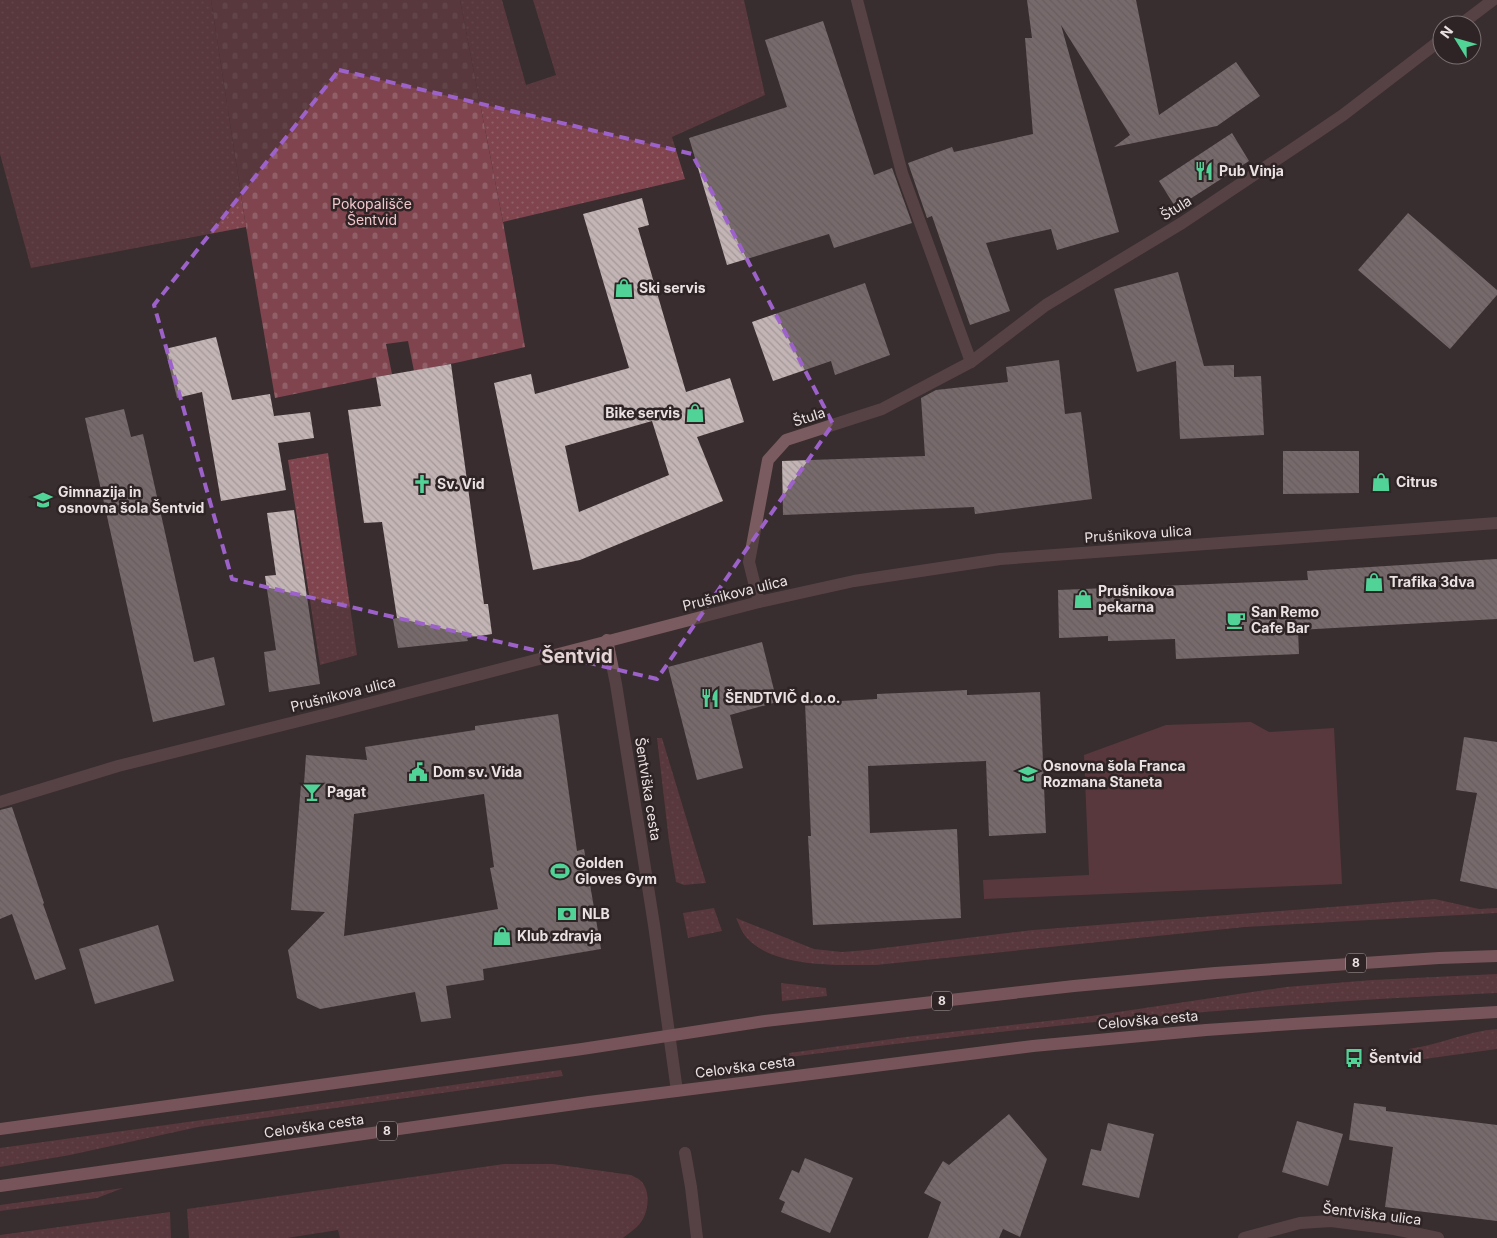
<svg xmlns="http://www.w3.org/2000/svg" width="1497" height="1238" font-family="Inter,sans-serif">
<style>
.grass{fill:url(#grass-dots)}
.cemetery{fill:url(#cemetery-stones)}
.garden{fill:#7f444e}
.building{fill:url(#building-back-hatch);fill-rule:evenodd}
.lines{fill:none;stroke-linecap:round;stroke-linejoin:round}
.minor{stroke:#7a5b5f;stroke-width:12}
.primary{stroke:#c2848c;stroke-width:12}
.marked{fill:none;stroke:#9c62ca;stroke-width:4;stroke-dasharray:10 6;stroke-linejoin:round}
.labels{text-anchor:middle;stroke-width:5;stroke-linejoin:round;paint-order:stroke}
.shield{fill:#2f2425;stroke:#b1a8a9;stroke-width:1}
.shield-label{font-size:12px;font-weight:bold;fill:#e9e1e2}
.poi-label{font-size:14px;font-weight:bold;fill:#e9e1e2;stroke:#2f2425;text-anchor:start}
.park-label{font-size:14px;fill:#f2c8cd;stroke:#2f2425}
.street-label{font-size:14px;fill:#e9e1e2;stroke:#2f2425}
.district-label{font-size:19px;font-weight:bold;fill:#e4d4d6;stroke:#2f2425}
</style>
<defs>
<pattern id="grass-dots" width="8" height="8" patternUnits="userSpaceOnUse" patternTransform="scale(1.25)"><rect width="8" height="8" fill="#7f444e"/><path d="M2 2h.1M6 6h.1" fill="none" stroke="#915f67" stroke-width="1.8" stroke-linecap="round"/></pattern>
<pattern id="cemetery-stones" width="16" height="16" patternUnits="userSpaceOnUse" patternTransform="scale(1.25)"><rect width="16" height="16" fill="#7f444e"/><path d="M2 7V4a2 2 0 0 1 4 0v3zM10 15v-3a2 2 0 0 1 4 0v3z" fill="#915f67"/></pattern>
<pattern id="building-back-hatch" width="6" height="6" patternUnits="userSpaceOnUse" patternTransform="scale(1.25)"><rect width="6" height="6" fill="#c3b4b5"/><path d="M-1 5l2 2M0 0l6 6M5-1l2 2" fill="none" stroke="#a49899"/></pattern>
</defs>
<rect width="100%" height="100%" fill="#392d2f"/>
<g class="grass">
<path d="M0,0H211L246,227L31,268L0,154Z"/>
<path d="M460,0H502L526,85L556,75L533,0H744L765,95L672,137L685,179L503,222Z"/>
<path d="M328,453L357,655L320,665L288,460Z"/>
<path d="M657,738H662L706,883L684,885L676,882L669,841Z"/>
<path d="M1435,899L1479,909L1497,908V913L1245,927L876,965C838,965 774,968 747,938C742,933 739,924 736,918L814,949L842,952L867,950L1033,930Z"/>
<path d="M714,908L722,931L688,938L683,913Z"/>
<path d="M1497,974V993C1260,1003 1025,1027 790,1057L789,1053L906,1037L1091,1016L1286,987L1372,980Z"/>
<path d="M781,983L826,988L827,996L782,1001Z"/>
<path d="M1497,1029V1049L1410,1061L1409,1049C1439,1045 1467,1031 1497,1029Z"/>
<path d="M561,1070L563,1076L198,1127L70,1155L0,1167V1148Z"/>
<path d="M504,1164H553L631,1175C634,1177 638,1178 641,1181C650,1190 649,1208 643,1219C639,1227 630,1232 623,1238H340L338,1230L287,1238H189L187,1209Z"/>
<path d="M123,1188L97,1198L0,1211V1205Z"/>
<path d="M170,1212L171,1238H0V1235Z"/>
</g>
<path class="cemetery" d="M211,0H460L503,222L525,347L460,362L414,371L408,341L386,344L392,374L275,398L246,227Z"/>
<path class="garden" d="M1251,722L1269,732L1334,728L1342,884L984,899L983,880L1089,875L1084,755L1166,725Z"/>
<g class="building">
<path d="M1027,0H1136L1159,115L1236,62L1260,96L1217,126L1114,147L1130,135L1061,25L1119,232L1057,250L1051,229L986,243L1010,311L970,325L932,216L927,218L908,163L952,147L954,152L1033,134L1025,38H1032Z"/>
<path d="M823,21L874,175L892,168L912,223L834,248L829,234L727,265L689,138L787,107L765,40Z"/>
<path d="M1232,133L1249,161L1176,208L1159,181Z"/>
<path d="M642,198L649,225L638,228L686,392L730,378L744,422L697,437L723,501L580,560L533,570L494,383L531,374L535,394L629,368L583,214ZM652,421L669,475L579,512L565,446Z"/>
<path d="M1408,213L1497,290V295L1450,349L1358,270Z"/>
<path d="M1178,272L1204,366L1234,365V377L1261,376L1264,435L1180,439L1176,361L1137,372L1114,289Z"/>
<path d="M865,283L890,355L835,375L831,361L773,381L752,322Z"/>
<path d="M216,337L232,400L270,394L274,416L310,412L314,438L278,443L286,490L221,501L202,392L177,398L165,349Z"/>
<path d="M1059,360L1065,414L1081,412L1092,499L975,514L974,507L783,515L782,461L925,456L921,398L936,390L1008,382L1006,367Z"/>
<path d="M451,364L484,604H488L492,634L467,638L468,641L398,648L393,619L397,618L382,522L364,523L348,410L381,406L376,377Z"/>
<path d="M124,409L131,437L143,434L194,662L214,657L225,705L153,722L85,418Z"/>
<path d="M1283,451H1359V493L1283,494Z"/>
<path d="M294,510L320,684L269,692L264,652L276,650L265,576L276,575L267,513Z"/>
<path d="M1497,559V619L1298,630L1299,654L1176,659L1175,639L1108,641V636L1059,638L1058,590L1308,580L1307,571Z"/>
<path d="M762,642L777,702L730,715L743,768L697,780L668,667Z"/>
<path d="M967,690V695L1040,692L1046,833L989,836L986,761L868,766L870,833L957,829L961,918L813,925L808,836H811L805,703L877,699V694Z"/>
<path d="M558,714L577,851L584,849L601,949L483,969L484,980L446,986L451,1018L421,1022L415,992L320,1009L297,998L288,950L325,912L291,910L301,784H304L306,755L367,760L365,747L475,730V726ZM484,794L494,867L490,868L498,909L344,936L354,814Z"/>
<path d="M1464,737L1497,742V889L1460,881L1477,793L1456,790Z"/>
<path d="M12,807L44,903L43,904L66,969L35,980L12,914L0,919V810Z"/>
<path d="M158,925L174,981L95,1004L79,949Z"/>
<path d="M1354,1103L1386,1107V1111L1497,1125V1221L1385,1207L1393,1147L1349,1140Z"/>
<path d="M1009,1114L1047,1159L1020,1237L1003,1229L999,1238H928L941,1202L924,1193L943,1161L949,1165Z"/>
<path d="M1297,1121L1343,1134L1328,1186L1282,1172Z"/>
<path d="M1108,1123L1154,1134L1139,1198L1082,1185L1091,1149L1101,1151Z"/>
<path d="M805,1158L853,1178L830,1233L781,1212L785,1202L779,1199L792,1170L799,1173Z"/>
</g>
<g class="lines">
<g class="minor">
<path d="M857,0L902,173L971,362"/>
<path d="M1460,25L1493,0"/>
<path d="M759,602L749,562L768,460L786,440L882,409L971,362L1046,305L1182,223L1315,134L1343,115L1442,39"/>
<path d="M607,640L616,684L654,925L677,1091"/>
<path d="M0,802L118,766L331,713L759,602L854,581L1000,559L1497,523"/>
<path d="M685,1153L691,1187L697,1238"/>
<path d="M1244,1238L1300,1223L1331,1221L1394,1229L1438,1238"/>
</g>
<g class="primary">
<path d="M0,1129L582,1049L765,1021L1074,986L1215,973L1439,958L1497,956"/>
<path d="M0,1186L589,1102L1033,1046L1206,1030L1308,1023L1497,1012"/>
</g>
</g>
<path d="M0 0H1497V1238H0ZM339,70L692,154L833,424L657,679L232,579L154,305Z" fill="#392d2f" fill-opacity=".55" fill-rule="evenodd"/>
<path class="marked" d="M339,70L692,154L833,424L657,679L232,579L154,305Z"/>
<defs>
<g id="restaurant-bare" transform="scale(1.5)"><path d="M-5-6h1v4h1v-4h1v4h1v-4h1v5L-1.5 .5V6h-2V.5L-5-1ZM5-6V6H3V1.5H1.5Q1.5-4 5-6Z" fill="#51d398" stroke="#2f2425" stroke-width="2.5" paint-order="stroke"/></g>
<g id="shop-bare" transform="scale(1.5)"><path d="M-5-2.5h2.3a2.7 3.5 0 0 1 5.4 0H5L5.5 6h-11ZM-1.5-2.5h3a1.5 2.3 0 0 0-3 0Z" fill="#51d398" stroke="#2f2425" stroke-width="2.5" paint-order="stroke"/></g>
<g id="church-bare" transform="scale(1.5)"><path d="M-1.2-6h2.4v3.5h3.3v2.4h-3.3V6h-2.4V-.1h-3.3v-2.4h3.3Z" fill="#51d398" stroke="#2f2425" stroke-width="2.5" paint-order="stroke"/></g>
<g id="school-bare" transform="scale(1.5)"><path d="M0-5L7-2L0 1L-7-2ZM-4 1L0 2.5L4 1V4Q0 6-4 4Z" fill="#51d398" stroke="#2f2425" stroke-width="2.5" paint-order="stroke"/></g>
<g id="cafe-bare" transform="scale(1.5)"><path d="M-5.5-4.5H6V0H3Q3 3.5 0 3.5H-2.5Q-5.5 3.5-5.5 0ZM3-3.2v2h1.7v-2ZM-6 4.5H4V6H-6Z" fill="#51d398" stroke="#2f2425" stroke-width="2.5" paint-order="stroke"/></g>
<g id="civic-bare" transform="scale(1.5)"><path d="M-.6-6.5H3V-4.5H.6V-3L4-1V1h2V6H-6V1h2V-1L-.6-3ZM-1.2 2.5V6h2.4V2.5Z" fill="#51d398" stroke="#2f2425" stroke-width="2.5" paint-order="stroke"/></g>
<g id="bar-bare" transform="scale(1.5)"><path d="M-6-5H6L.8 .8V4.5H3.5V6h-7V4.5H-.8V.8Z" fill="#51d398" stroke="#2f2425" stroke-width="2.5" paint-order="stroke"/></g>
<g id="stadium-bare" transform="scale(1.5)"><path d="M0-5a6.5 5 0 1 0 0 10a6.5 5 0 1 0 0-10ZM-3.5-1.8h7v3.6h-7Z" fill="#51d398" stroke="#2f2425" stroke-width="2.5" paint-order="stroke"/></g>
<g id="bank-bare" transform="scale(1.5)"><path d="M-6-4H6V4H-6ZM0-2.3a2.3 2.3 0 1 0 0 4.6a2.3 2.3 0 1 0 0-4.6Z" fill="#51d398" stroke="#2f2425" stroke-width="2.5" paint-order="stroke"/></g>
<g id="bus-bare" transform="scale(1.5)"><path d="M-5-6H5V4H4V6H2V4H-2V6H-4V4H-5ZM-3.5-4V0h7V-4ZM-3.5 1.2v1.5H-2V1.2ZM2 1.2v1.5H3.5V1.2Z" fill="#51d398" stroke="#2f2425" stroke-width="2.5" paint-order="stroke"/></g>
</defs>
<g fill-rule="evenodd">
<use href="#restaurant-bare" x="1204" y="171"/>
<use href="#shop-bare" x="624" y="288"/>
<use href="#shop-bare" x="695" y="413"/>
<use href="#shop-bare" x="1381" y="482"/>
<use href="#church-bare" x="422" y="484"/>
<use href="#school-bare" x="43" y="500"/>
<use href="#shop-bare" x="1374" y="582"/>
<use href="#shop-bare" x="1083" y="599"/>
<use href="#cafe-bare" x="1236" y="620"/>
<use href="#restaurant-bare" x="710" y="698"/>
<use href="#civic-bare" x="418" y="772"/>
<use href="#school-bare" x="1028" y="774"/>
<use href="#bar-bare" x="312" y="792"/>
<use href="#stadium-bare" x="560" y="871"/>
<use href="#bank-bare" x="567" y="914"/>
<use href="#shop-bare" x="502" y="936"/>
<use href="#bus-bare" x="1354" y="1058"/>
</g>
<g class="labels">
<g class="shield">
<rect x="1346" y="953.5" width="20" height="19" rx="4"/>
<rect x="932" y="991.5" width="20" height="19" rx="4"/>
<rect x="377" y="1121.5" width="20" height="19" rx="4"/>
</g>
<g class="shield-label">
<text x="1356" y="967">8</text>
<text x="942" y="1005">8</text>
<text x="387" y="1135">8</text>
</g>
<g class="poi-label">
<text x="1219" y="176">Pub Vinja</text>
<text x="639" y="293">Ski servis</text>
<text x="680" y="418" text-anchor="end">Bike servis</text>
<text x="1396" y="487">Citrus</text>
<text x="437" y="489">Sv. Vid</text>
<text x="58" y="497">Gimnazija in<tspan x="58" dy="16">osnovna šola Šentvid</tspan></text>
<text x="1389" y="587">Trafika 3dva</text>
<text x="1098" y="596">Prušnikova<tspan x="1098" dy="16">pekarna</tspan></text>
<text x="1251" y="617">San Remo<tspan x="1251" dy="16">Cafe Bar</tspan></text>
<text x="725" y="703">ŠENDTVIČ d.o.o.</text>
<text x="1043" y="771">Osnovna šola Franca<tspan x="1043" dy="16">Rozmana Staneta</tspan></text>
<text x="433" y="777">Dom sv. Vida</text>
<text x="327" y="797">Pagat</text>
<text x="575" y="868">Golden<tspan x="575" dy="16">Gloves Gym</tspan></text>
<text x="582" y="919">NLB</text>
<text x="517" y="941">Klub zdravja</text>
<text x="1369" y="1063">Šentvid</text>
</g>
<g class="park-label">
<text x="372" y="209">Pokopališče<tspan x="372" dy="16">Šentvid</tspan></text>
</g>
<g class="street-label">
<text transform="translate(1176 208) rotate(-32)" y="5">Štula</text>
<text transform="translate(809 417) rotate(-18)" y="5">Štula</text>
<text transform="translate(1138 534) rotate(-4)" y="5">Prušnikova ulica</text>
<text transform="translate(735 593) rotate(-14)" y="5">Prušnikova ulica</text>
<text transform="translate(343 694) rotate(-14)" y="5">Prušnikova ulica</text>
<text transform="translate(648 789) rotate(81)" y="5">Šentviška cesta</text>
<text transform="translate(1148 1020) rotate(-5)" y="5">Celovška cesta</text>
<text transform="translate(745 1067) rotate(-7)" y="5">Celovška cesta</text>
<text transform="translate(314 1126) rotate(-8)" y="5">Celovška cesta</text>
<text transform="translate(1372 1214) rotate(7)" y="5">Šentviška ulica</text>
</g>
<g class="district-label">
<text x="577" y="663">Šentvid</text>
</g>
</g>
<g transform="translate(1457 40) rotate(307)"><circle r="24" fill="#2f2425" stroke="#797071"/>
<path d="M0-4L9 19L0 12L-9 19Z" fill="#51d398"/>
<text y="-8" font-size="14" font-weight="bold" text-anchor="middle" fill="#e9e1e2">N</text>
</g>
</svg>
